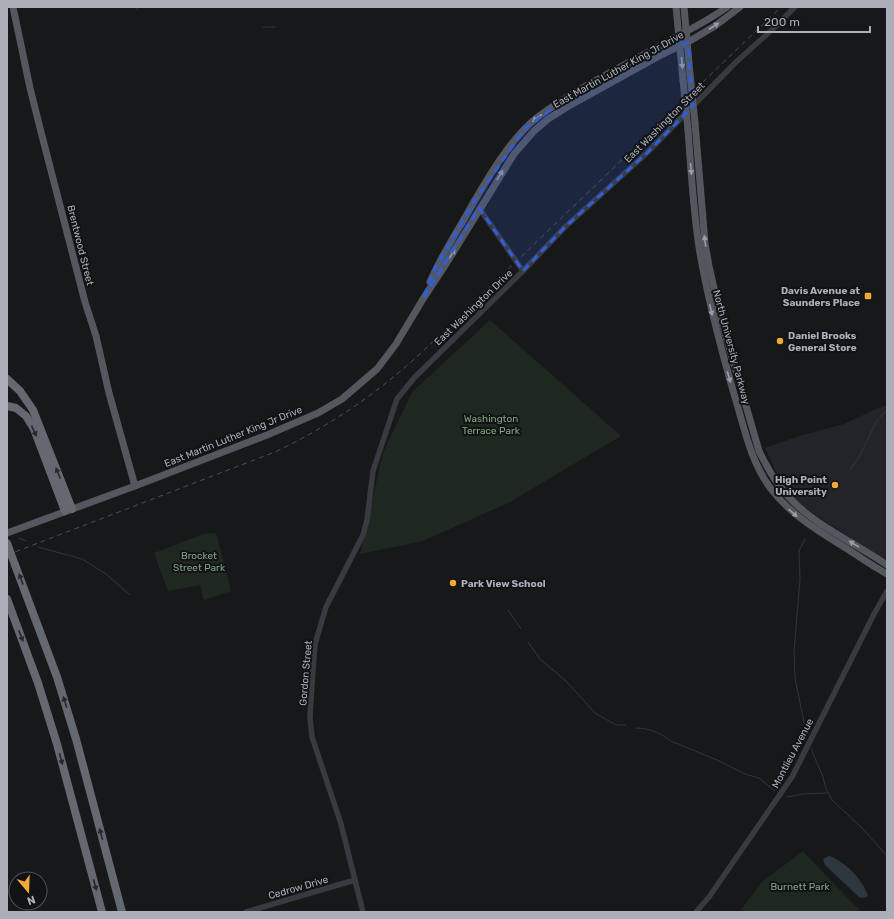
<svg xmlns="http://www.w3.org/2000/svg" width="894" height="919" font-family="Rubik,sans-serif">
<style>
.built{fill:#232427}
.green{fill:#1f2820}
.water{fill:#2d373e}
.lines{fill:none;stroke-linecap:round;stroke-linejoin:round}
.stream{stroke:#2d373e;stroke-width:1}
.minor{stroke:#383a3f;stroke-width:5.5}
.major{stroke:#54575e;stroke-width:7}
.highway{stroke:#646870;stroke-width:8}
.rail{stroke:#4b4e54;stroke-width:1;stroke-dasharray:5 4;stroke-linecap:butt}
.major-bridge{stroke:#54575e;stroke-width:7}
.highway-bridge{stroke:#646870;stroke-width:8}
.oneway{fill:#999da7}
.oneway2{fill:#26282c}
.marked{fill:#325dd3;fill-opacity:0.2;stroke:#325dd3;stroke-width:3;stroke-dasharray:8 5;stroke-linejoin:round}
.poi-dot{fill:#f2aa37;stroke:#121315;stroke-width:1.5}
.labels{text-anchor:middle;stroke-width:4;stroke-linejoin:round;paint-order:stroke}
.street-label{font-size:10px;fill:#aaafb9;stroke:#121315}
.poi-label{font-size:10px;font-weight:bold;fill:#aaafb9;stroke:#121315;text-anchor:end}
.park-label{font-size:10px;fill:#81a481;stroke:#121315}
</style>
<rect width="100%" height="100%" fill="#17181a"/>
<path class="built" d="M887,405V560L864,547L804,507L788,493L779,478L765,448L799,436L844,424L876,409Z"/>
<g class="green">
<path d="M490,320L621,436L510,502L423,541L360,554L383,453L412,392Z"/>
<path d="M216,533L225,567L231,591L204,600L200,585L168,591L154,553L204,534Z"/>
<path d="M803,851L861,912H739L763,881Z"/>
</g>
<path class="water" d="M829,856C846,862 862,879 868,896L863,898L859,897L825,865L823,859Z"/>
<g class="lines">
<g class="stream">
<path d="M136,7L138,10"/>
<path d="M263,27H275"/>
<path d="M850,470C854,464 859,458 862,451C869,439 874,419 887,411"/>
<path d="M19,538L26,541"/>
<path d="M805,539L799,551L800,579L794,652L795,678L807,737"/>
<path d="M38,547L82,559L106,574L130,595"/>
<path d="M508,610L521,629"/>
<path d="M528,642L540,659L566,681L595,713L616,725H626"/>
<path d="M636,728C650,728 660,733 671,741C675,744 679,743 683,746L717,760L745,774L759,778L775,791"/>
<path d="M811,749L823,777L826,789L832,800L863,829L887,856"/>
<path d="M787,797L803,794L827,793"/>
</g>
<g class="minor">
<path d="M479,208L523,271"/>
<path d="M246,912L355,880"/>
<path d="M363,912L341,824L312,737L310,718L312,683L315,644L326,607L363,535L367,520L373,471L397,399L414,378L523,271L565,227L647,153L735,63L775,27L795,7"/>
<path d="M696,912L709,897L792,777L874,614L887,591"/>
</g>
<g class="major">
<path d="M13,7L30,88L41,132L85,302L96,336L109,393L135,486"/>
<path d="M676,7L683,80"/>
<path d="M684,7L690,74"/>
<path d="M695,123L705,243L709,266L721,319L759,451C765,463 771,475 779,485C805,522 851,540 887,565"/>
<path d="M688,130C691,169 693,208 699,247C707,297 720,345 734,394C744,426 750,461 771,489C792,516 820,532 849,550C861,558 874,567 887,574"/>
<path d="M430,282C439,261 451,241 463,221C482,188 509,138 539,116C580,86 633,61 678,36C695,27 712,18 727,7"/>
<path d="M7,533L135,486L267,435L318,413L342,399L377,369L396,344L423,299L446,264L514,154L534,131L548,119L567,107L661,55L688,42L715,26L740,7"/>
</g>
<g class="highway">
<path d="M7,379L20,391L33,410L72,509"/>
<path d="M7,406L16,408L26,416L34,429L65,511"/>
<path d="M15,565L57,677L76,739L122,912"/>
<path d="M7,599L38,683L57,744L102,912"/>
</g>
<path class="rail" d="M7,555L275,452C330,426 378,393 422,352L781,7"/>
<g class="major-bridge">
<path d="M690,74L695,123"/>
<path d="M683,80L688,130"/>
</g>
<path class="highway-bridge" d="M7,543L15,565"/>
</g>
<defs><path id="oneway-solid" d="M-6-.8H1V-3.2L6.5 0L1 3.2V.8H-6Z"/></defs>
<g class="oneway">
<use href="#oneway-solid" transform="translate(714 26) rotate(-33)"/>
<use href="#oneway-solid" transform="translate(682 63) rotate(85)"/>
<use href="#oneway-solid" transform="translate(537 118) rotate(142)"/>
<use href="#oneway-solid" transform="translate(691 169) rotate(85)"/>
<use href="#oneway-solid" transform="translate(500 175) rotate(-58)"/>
<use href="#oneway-solid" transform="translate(705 241) rotate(-97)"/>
<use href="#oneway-solid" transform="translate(452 254) rotate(-59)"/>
<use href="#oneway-solid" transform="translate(711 310) rotate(77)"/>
<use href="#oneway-solid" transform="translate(729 377) rotate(73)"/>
<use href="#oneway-solid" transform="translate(793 513) rotate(42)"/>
<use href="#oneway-solid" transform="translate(854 544) rotate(-148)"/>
</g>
<g class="oneway2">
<use href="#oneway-solid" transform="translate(34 431) rotate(65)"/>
<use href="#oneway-solid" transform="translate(58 473) rotate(-111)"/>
<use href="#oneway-solid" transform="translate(21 579) rotate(-110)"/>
<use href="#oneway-solid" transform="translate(21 636) rotate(69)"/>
<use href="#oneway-solid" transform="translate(65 702) rotate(-107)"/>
<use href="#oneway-solid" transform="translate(61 759) rotate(75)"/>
<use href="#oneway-solid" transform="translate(101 834) rotate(-105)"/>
<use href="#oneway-solid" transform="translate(95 885) rotate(75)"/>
</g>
<path class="marked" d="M679,36L680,46L688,42L693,106L647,153L565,227L523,271L479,208L423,299L436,266L473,203L525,128L567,98Z"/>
<g class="poi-dot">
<rect x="864" y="292" width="8" height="8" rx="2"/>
<circle cx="780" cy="341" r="4"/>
<circle cx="835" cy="485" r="4"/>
<circle cx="453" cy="583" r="4"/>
</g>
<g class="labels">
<g class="street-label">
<text transform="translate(618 69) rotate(-29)" y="4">East Martin Luther King Jr Drive</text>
<text transform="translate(664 122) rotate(-45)" y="4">East Washington Street</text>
<text transform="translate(81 245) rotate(76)" y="4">Brentwood Street</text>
<text transform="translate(473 307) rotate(-44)" y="4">East Washington Drive</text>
<text transform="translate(732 347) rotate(75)" y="4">North University Parkway</text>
<text transform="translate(233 436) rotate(-22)" y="4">East Martin Luther King Jr Drive</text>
<text transform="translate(305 673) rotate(-85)" y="4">Gordon Street</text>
<text transform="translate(792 753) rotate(-62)" y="4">Montlieu Avenue</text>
<text transform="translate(298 887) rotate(-16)" y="4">Cedrow Drive</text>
</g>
<g class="poi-label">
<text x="860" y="294">Davis Avenue at<tspan x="860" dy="12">Saunders Place</tspan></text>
<text x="788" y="339" text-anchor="start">Daniel Brooks<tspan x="788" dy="12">General Store</tspan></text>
<text x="827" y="483">High Point<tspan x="827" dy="12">University</tspan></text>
<text x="461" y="587" text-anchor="start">Park View School</text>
</g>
<g class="park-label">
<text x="491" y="422">Washington<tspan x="491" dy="12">Terrace Park</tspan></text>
<text x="199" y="559">Brocket<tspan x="199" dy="12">Street Park</tspan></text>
<text x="800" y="890">Burnett Park</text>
</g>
</g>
<rect width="894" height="919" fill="none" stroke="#aaafb9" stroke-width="16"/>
<g transform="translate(28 891) rotate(161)"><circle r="19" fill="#121315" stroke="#4f5157"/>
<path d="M0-3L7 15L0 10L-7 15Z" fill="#f2aa37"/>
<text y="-6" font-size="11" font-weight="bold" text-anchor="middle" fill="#aaafb9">N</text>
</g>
<path d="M758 26v6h112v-6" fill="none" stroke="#aaafb9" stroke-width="2"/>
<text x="764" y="26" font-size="12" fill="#aaafb9" stroke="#121315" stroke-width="3" paint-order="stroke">200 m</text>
</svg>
